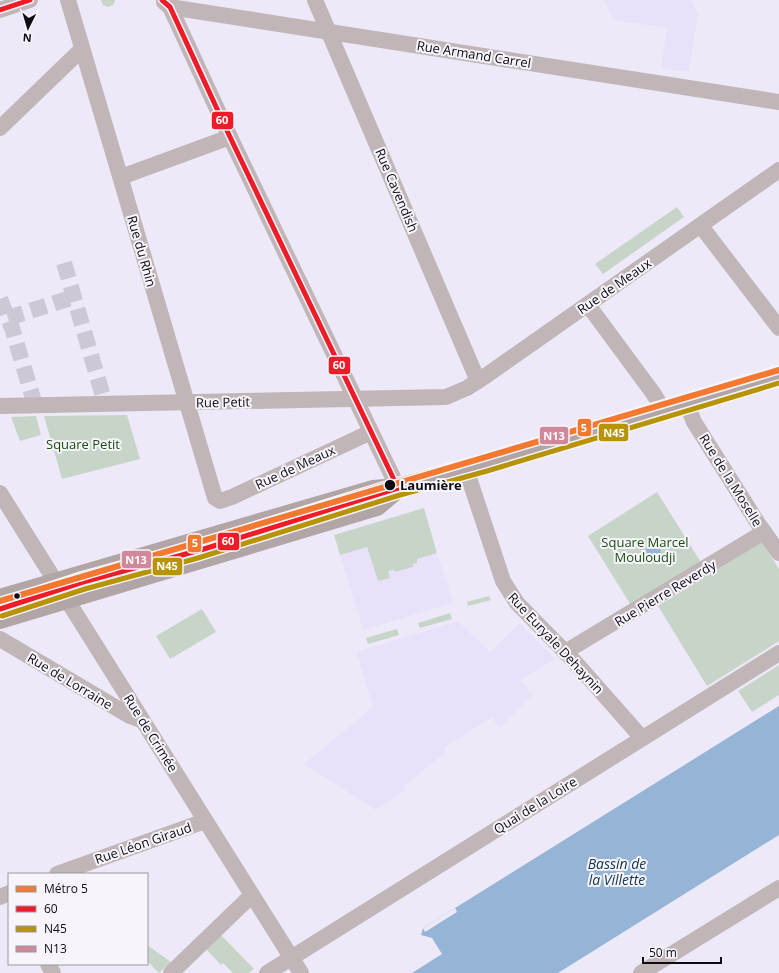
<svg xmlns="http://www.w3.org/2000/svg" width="779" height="973" font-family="'Open Sans',sans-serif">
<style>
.built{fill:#e9e1f9}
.green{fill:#c7d5c9}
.water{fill:#96b4d6}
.pier{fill:#eee9f8}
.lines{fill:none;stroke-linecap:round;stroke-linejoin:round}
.minor-tunnel{stroke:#cdc8d6;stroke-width:16;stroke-dasharray:16 8;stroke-linecap:butt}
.minor{stroke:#c0b6b7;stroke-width:16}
.major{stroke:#b2a5a6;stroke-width:20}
.bus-1-casing{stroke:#f7f5fb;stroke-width:8}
.bus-2-casing{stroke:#f7f5fb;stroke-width:8}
.bus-3-casing{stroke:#f7f5fb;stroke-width:8}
.bus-1{stroke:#ee1b29;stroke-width:5}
.bus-2{stroke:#b79308;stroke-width:5}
.bus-3{stroke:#d2889b;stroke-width:5}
.metro-1-casing{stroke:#f7f5fb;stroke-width:9}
.metro-1{stroke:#f37931;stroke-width:6}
.stop-dot{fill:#0f0b16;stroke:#f7f5fb;stroke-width:1.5}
.labels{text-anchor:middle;stroke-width:4;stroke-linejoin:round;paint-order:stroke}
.street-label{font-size:13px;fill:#0f0b16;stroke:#f7f5fb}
.park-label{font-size:13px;fill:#184e0f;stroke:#f7f5fb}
.stop-label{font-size:13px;font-weight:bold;fill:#0f0b16;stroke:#f7f5fb;text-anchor:start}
.water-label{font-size:14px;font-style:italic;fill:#0f3350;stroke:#f7f5fb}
.line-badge{stroke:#f7f5fb;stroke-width:1.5}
.badge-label{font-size:11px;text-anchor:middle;font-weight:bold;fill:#fff}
</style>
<rect width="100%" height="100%" fill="#eee9f8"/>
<g class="built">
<path d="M603,0H691L698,14L689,72L661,68L667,28L614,20Z"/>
<path d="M367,547L378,581L388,571L394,570L395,572L413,567L412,564L417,559L437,553L453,603L363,630L340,555Z"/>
<path d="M458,621L490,652L520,623L555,659L520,680L533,694L499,728L492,717L444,748L446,752L404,786L406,789L376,810L304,764L373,707L356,652Z"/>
</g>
<g class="green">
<path d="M101,0H115V1L113,5L108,7L103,5Z"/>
<path d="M677,207L684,217L603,274L595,264Z"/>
<path d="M127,415L140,459L62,479L44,416Z"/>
<path d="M36,416L41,435L20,441L11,417Z"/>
<path d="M657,492L702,564L632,607L588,536Z"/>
<path d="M424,508L437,553L417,559V563L413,564V567L395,572L394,570L388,571L390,578L378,581L367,547L340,555L334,535Z"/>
<path d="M762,542L779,569V641L707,686L658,606Z"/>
<path d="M489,596L491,600L468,606L467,602Z"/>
<path d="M202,609L216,632L170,659L156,636Z"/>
<path d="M450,613L452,619L420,628L418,623Z"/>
<path d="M397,629L399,635L368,644L366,638Z"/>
<path d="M779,665V695L752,712L738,691Z"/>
<path d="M221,935L254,969L249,973H233L223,963L221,965L206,949Z"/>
<path d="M147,945L171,962L159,973L147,961Z"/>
</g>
<g class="water">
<circle cx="653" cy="553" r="8"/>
<path d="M779,706V835L558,973H412L442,954L432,938L421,935L423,928Z"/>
</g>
<path class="pier" d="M455,908L457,912L425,932L423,928Z"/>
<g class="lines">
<g class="minor-tunnel">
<path d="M64,263L105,403"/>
<path d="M0,299L12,328L35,405"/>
<path d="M8,318L74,297"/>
</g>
<g class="minor">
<path d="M68,0L215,498L220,501L232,497L371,432"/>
<path d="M315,0L478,381"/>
<path d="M164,2L170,7L230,137L398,488"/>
<path d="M170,7L779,102"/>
<path d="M0,10L30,0"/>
<path d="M0,128L82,49"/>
<path d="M121,177L230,137"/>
<path d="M701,226L779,328"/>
<path d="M588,305L653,393L664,411"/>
<path d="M687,404L694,422L759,525L779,553"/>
<path d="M0,406L446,397L467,388L487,375L779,170"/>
<path d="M466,469L503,581L517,603L575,662L642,738"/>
<path d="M0,493L301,973"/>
<path d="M0,639L130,716L141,720"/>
<path d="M565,652L764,532"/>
<path d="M57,874L205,821"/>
<path d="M0,897L9,893"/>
<path d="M48,964L53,973"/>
<path d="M171,973L252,895"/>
<path d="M267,973L779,653"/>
<path d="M641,973L779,888"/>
</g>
<g class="major">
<path d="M0,599L373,490L398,488L485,464L779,376"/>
<path d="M0,619L377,506L398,488"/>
</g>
<g class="bus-1-casing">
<g id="bus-1">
<path d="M162,0L170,7L230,137L398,488"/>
<path d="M0,10L30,0"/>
<path d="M0,609L83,582L204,549L398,488"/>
</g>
</g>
<g class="bus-2-casing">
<path id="bus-2" d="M2,616L85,589L198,558L400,495L487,471L779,383"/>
</g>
<g class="bus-3-casing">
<path id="bus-3" d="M0,602L81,575L194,544L396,481L483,457L777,369"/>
</g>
<use href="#bus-1" class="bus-1"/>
<use href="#bus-2" class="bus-2"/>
<use href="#bus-3" class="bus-3"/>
<g class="metro-1-casing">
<path id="metro-1" d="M0,601L779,370"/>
</g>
<use href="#metro-1" class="metro-1"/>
</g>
<g class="stop-dot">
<circle cx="390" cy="485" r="6"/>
<circle cx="17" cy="596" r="3.5"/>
</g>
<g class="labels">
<g class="street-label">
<text transform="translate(474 54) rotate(9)" y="5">Rue Armand Carrel</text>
<text transform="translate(397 190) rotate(67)" y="5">Rue Cavendish</text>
<text transform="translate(142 251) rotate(74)" y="5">Rue du Rhin</text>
<text transform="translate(614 286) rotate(-35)" y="5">Rue de Meaux</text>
<text transform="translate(223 402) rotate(-1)" y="5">Rue Petit</text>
<text transform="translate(295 467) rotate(-25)" y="5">Rue de Meaux</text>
<text transform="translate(731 480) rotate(58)" y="5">Rue de la Moselle</text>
<text transform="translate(665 593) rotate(-31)" y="5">Rue Pierre Reverdy</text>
<text transform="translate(556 643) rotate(47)" y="5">Rue Euryale Dehaynin</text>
<text transform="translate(70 681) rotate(31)" y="5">Rue de Lorraine</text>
<text transform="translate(151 733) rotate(58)" y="5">Rue de Crimée</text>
<text transform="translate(535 805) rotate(-32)" y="5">Quai de la Loire</text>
<text transform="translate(143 843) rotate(-19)" y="5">Rue Léon Giraud</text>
</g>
<g class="park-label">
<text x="83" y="449">Square Petit</text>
<text x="645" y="547">Square Marcel<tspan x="645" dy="15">Mouloudji</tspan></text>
</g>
<g class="stop-label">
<text x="400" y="490">Laumière</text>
</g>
<g class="water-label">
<text x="617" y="869">Bassin de<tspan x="617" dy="16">la Villette</tspan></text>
</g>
</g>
<g class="line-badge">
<rect x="211" y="111" width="23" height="19" rx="4" fill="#ee1b29"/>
<rect x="328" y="356" width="23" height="19" rx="4" fill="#ee1b29"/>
<rect x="577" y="418" width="15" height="19" rx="4" fill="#f37931"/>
<rect x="598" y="423" width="31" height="19" rx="4" fill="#b79308"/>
<rect x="539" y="426" width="30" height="19" rx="4" fill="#d2889b"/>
<rect x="217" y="532" width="23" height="19" rx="4" fill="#ee1b29"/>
<rect x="187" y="534" width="15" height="19" rx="4" fill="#f37931"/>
<rect x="121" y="550" width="31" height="19" rx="4" fill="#d2889b"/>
<rect x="152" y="557" width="31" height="19" rx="4" fill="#b79308"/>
</g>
<g class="badge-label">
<text x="222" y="124">60</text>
<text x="339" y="369">60</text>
<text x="584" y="432">5</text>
<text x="614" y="437">N45</text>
<text x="554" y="440">N13</text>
<text x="228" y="545">60</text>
<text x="195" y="547">5</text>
<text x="136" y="564">N13</text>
<text x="167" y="570">N45</text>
</g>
<rect x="8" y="873" width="140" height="92" fill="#f7f5fb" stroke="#9a979f"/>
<rect x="16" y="886" width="20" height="6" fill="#f37931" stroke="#9a979f"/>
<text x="44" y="893" font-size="12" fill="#0f0b16">Métro 5</text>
<rect x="16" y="906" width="20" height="6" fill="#ee1b29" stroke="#9a979f"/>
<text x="44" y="913" font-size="12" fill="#0f0b16">60</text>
<rect x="16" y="926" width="20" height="6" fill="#b79308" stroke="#9a979f"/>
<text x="44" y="933" font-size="12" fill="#0f0b16">N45</text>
<rect x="16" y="946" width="20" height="6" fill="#d2889b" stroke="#9a979f"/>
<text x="44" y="953" font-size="12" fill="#0f0b16">N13</text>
<g transform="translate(28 28) rotate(185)" stroke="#f7f5fb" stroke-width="3" paint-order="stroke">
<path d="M0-3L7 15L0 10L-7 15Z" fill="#0f0b16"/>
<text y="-6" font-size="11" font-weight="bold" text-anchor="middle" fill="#0f0b16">N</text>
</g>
<path d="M643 957v6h78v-6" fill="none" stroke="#0f0b16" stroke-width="2"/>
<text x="649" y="957" font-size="12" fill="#0f0b16" stroke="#f7f5fb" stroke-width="3" paint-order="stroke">50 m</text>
</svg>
